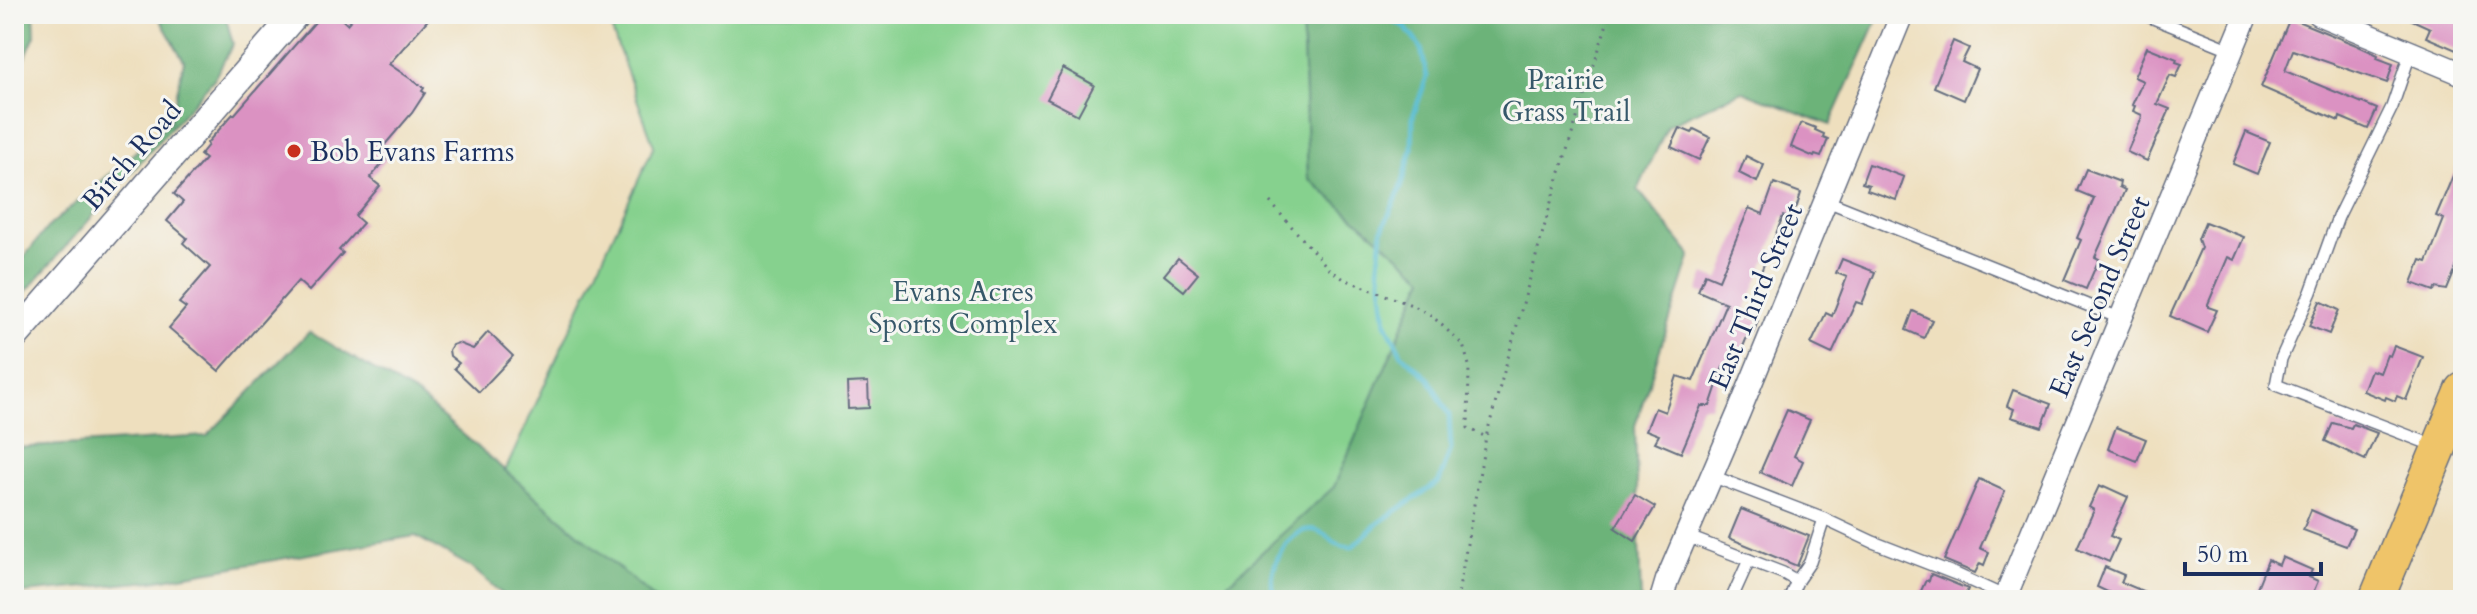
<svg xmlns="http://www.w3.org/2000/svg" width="2477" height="614" font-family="Cardo,serif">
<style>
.green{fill:#86d18e;stroke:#508076;stroke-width:2}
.forest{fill:#6cb379;stroke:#44716c;stroke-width:2}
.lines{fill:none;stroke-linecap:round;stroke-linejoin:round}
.stream{stroke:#51bacf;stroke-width:5}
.building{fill:#db92c2}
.service-casing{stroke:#656d80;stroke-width:14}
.minor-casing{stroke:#656d80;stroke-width:25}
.tertiary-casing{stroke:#656d80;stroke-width:29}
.primary-casing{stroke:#656d80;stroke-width:37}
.path{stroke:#656d80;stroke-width:3;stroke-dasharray:2 6;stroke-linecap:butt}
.service{stroke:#fff;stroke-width:11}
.minor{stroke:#fff;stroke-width:22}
.tertiary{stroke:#fff;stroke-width:26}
.primary{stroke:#efc469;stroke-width:34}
.poi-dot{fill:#c8321e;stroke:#f6f6f2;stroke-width:3}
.labels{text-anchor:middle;stroke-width:6;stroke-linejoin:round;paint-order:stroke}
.park-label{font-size:28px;fill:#36586a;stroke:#f6f6f2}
.poi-label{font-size:28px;fill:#1b2f5e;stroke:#f6f6f2;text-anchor:start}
.street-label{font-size:28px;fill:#1b2f5e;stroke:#f6f6f2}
</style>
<rect width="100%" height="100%" fill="#f6f6f2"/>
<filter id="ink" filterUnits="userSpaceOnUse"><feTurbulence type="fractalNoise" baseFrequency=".0125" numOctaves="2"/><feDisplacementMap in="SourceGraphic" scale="16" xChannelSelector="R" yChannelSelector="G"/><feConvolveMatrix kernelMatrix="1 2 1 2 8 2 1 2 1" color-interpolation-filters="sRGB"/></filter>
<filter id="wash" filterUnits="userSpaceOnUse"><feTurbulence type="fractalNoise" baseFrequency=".006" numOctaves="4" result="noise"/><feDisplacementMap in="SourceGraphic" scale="32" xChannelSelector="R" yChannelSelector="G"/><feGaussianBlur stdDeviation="1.8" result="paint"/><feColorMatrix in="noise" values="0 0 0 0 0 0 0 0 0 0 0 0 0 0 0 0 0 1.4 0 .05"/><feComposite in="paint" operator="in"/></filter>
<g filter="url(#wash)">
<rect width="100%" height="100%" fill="#eedfbe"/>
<path class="green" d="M606,14H1302L1308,178L1424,277L1334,488L1223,600H625L502,478L654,146Z"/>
<g class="forest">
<path d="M14,14H34L35,35L21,67L14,71Z"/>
<path d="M157,14H225L233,44L214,79L14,305V270L47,228L170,122L184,61Z"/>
<path d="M1302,14H1880L1830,125L1742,91L1668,125L1638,190L1691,255L1635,426L1641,600H1209L1334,487L1424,277L1308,178Z"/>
<path d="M309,332L417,395L656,600H509L471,567L415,536L152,581L14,594V448L207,436Z"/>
</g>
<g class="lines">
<path class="stream" d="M1279,600C1278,598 1274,591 1273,589C1267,567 1292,521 1318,531C1333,536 1328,545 1352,547L1378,523L1439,482L1451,449L1449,415L1429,379L1402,355L1386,323L1379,265L1382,230L1401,188L1412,149L1413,116L1427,77L1421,48L1404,26L1380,14"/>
</g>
<g id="blocks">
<g class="building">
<path d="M322,14H336L347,24L356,14H433L389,64L424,88L422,91L425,93L412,113L382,148L390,155L370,178L380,186L355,216L363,223L339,250L343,253L309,291L298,281L219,371L169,328L186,308L179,303L210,267L183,243L187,238L167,221L183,202L174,194L205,159L200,155L208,145L207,143L233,114L234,115Z"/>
<path d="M2399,14H2444L2463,22V53L2426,37L2430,28Z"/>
<path d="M2290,18L2356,45L2378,55L2377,58L2393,64L2387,83L2293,50L2285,71L2377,109L2368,129L2340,117L2339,121L2261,87Z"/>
<path d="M1953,41L1969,48L1962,62L1977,69L1964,100L1934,87Z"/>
<path d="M2147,47L2177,59L2176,62L2182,64L2176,77L2170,75L2157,104L2170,109L2147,161L2127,152L2141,120L2142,115L2133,111L2135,106L2132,105L2143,81L2134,77Z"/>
<path d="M1063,68L1094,85L1078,115L1047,99Z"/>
<path d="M1803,123L1816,128L1815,130L1824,134L1823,137L1828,139L1821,157L1815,155L1814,157L1791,147L1800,124Z"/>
<path d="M1680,128L1692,133L1694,129L1710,137L1699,160L1671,147Z"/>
<path d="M2246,132L2270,142L2257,174L2233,164Z"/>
<path d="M2463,152V259L2460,258L2447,290L2435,288L2434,291L2412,283L2421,260L2427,262L2444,219L2436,216Z"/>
<path d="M1746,156L1764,165L1757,182L1739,173Z"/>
<path d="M1869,164L1904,177L1896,200L1867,190L1869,185L1862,183Z"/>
<path d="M2086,169L2120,182L2119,187L2125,190L2095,257L2099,259L2086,289L2064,280L2081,240L2077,238L2094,198L2077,191Z"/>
<path d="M1774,183L1801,193L1797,206L1790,219L1783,216L1744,315L1758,321L1751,338L1747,337L1735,366L1730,364L1728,369L1723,367L1710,406H1701L1681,453L1655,442L1659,435L1646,430L1655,408L1665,412L1677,376L1693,381L1726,303L1698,291L1705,274L1719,280L1749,208L1763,214Z"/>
<path d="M2205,222L2244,237L2234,260L2228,257L2208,304V307L2217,310L2207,332L2170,316L2201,248L2198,239Z"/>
<path d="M1178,258L1198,274L1184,291L1164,275Z"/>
<path d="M1842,259L1875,272L1862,304L1856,302L1832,354L1811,344L1826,313L1832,316L1847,277L1836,273Z"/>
<path d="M2320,301L2339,310L2329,334L2309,326Z"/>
<path d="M1913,311L1932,320L1924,338L1906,330Z"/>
<path d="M488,332L513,356L479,392L454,368L459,363L450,356L449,350L452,345L458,343L473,349Z"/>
<path d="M2394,346L2423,357L2406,400L2397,396L2395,401L2386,397L2385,400L2363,391L2371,370L2380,373L2387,355L2390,356Z"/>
<path d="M868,382L869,408L848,409L847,383Z"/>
<path d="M2013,390L2051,404L2042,427L2011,417L2014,409L2007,406Z"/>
<path d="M1787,410L1810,420L1794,456L1803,461L1792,486L1760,472Z"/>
<path d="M2333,423L2351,428L2353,424L2377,433L2365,460L2325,441Z"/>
<path d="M2116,427L2146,439L2137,461L2108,449Z"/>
<path d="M1979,479L2005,491L1980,548L1989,552L1984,565L1980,563L1975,573L1944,560Z"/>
<path d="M2099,486L2103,488L2104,486L2128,497L2110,536L2119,540L2109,562L2077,548L2094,510L2089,507Z"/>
<path d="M1635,495L1655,507L1635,541L1615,528Z"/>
<path d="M1741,509L1809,536L1797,566L1729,538Z"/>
<path d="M2311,510L2354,529L2346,546L2303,530Z"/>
<path d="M2282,557L2312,570L2309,577L2318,581L2310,600H2252L2268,560L2279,565Z"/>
<path d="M2105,567L2124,575L2121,582L2164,600H2109L2112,594L2097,587Z"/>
<path d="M1931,574L1968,589L1963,600H1951L1939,595L1937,600L1920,593L1926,580L1929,581Z"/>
</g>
</g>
</g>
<g filter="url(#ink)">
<use href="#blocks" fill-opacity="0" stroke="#656d80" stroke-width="2"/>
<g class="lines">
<g class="service-casing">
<g id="service">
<path d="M2143,14L2232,50"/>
<path d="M2410,54L2392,107L2338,217L2311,292L2281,359L2276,385L2435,446"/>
<path d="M1827,201L2122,319"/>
<path d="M1712,476L1824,519L1873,542L1958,575L2006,597"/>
<path d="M1686,536L1783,573L1797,581"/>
<path d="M1731,600L1749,560"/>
<path d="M1789,600L1797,581L1810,562L1824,519"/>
</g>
</g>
<g class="minor-casing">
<g id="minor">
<path d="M2318,14L2463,74"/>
<path d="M1661,600L1667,580L1739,412L1902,14"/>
<path d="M2004,600L2247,14"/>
</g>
</g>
<g class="tertiary-casing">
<path id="tertiary" d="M14,338L296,14"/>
</g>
<g class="primary-casing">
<path id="primary" d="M2376,600L2463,390"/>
</g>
<g class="path">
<path d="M1270,202L1329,269L1344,279L1414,306L1432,316L1463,345L1469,365L1468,428L1486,437"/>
<path d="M1457,600L1486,437L1555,188L1610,14"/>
</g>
<use href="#service" class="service"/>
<use href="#minor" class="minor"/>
<use href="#tertiary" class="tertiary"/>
<use href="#primary" class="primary"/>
</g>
</g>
<circle class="poi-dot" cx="294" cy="151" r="8"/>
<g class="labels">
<g class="park-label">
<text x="1566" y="89">Prairie<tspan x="1566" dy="32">Grass Trail</tspan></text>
<text x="963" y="301">Evans Acres<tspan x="963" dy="32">Sports Complex</tspan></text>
</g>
<g class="poi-label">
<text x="310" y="161">Bob Evans Farms</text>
</g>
<g class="street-label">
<text transform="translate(131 155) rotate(-49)" y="10">Birch Road</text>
<text transform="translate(1755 296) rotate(-67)" y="10">East Third Street</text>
<text transform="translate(2099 296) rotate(-67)" y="10">East Second Street</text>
</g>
</g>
<rect width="2477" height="614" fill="none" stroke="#f6f6f2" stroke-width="48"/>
<path d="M2185 562v12h136v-12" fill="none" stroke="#1b2f5e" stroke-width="4"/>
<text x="2197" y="562" font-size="24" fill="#1b2f5e" stroke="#f6f6f2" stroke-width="6" paint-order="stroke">50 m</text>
</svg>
